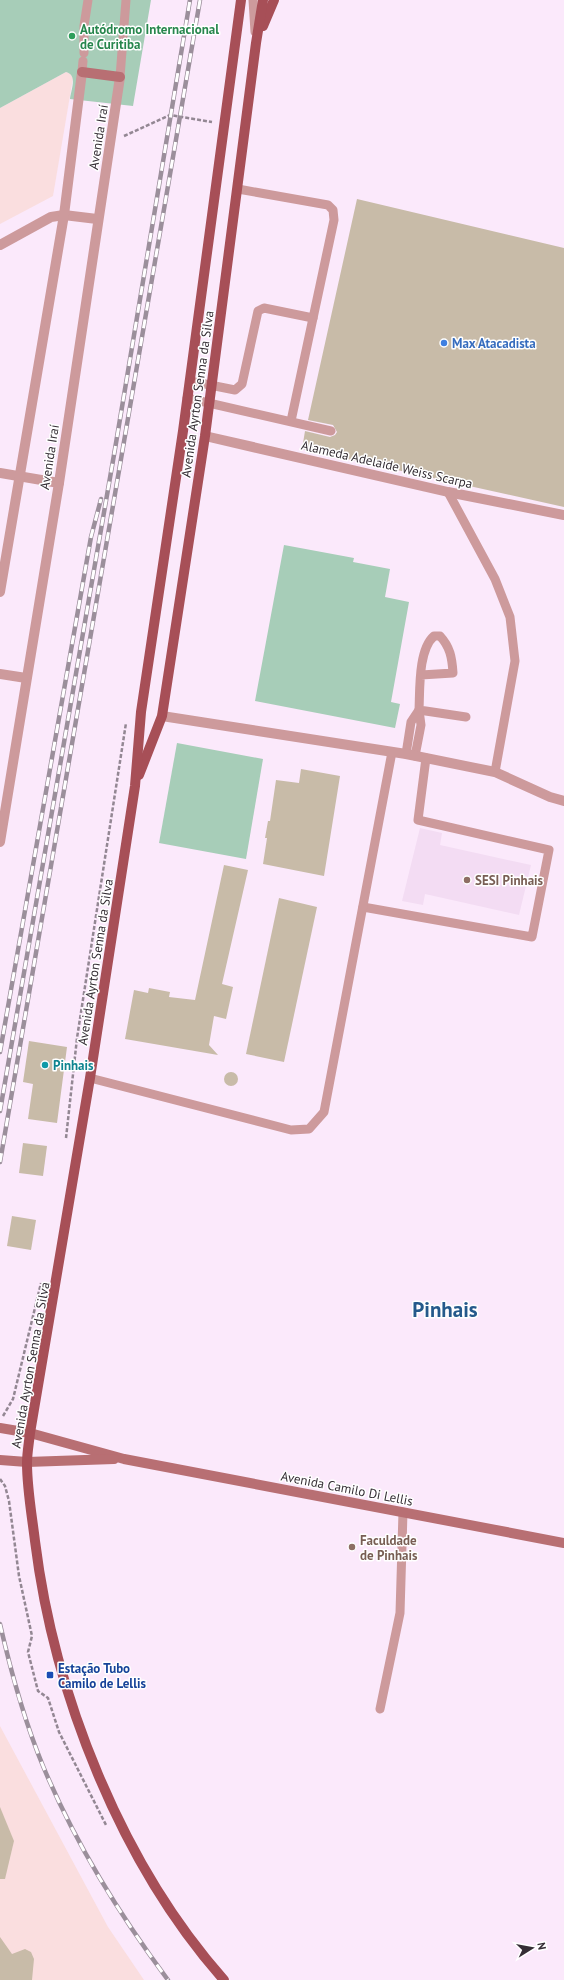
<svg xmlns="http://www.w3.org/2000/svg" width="564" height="1980" font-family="'PT Sans',sans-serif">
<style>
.industrial{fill:#fadedf}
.built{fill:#f3dcf3}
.green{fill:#a7cdb8}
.building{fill:#c8bba8}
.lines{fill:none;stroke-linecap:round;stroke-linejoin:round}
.path{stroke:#938793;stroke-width:2.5;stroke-dasharray:4 2;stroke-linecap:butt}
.lane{stroke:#cd9a9c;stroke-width:9}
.street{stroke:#cd9a9c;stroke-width:10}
.secondary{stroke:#b86f73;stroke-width:10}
.primary{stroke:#a74f57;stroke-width:10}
.rail-casing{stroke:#9b8f9b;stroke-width:4.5}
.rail{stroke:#fff;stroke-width:3;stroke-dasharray:9;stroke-linecap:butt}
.leisure-dot{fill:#2e9e5b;stroke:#fff;stroke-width:1.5}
.shop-dot{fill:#3f7fe0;stroke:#fff;stroke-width:1.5}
.education-dot{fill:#8d6e63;stroke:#fff;stroke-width:1.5}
.culture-dot{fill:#0f9aa8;stroke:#fff;stroke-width:1.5}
.transit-dot{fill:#1a4fb4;stroke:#fff;stroke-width:1.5}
.labels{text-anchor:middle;stroke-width:3;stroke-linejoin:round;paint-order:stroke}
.leisure-label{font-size:13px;font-weight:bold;fill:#27864d;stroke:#fff;text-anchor:start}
.street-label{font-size:13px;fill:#352e35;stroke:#fff}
.shop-label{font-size:13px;font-weight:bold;fill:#366cbe;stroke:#fff;text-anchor:start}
.education-label{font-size:13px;font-weight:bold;fill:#785e54;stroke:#fff;text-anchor:start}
.culture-label{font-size:13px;font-weight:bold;fill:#0d838f;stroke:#fff;text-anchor:start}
.transit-label{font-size:13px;font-weight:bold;fill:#164399;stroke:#fff;text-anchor:start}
.town-label{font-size:21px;font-weight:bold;fill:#25598b;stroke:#fff}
</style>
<rect width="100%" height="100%" fill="#fbe9fb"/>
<g class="industrial">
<path d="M66,72L71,74L73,78L53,196L0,224V108Z"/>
<path d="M0,1726L108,1927L144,1980H0Z"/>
</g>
<path class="built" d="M420,828L442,833L440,845L531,865L519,915L425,894L423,905L402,901Z"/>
<g class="green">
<path d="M0,0H151L133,106L70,99C71,90 78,75 66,72L0,108Z"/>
<path d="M284,545L354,558L353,562L390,569L385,597L409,602L391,702L400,704L395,728L255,701Z"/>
<path d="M177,743L263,759L246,859L159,843Z"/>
</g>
<g class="building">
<path d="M357,199L564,248V507L302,449L305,431L330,437L335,435L337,432L333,425L308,420Z"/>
<path d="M301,769L340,776L324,876L263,864L267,838H265L268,821H270L276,780L299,783Z"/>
<path d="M224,865L248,870L222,984L233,987L226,1019L214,1016L209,1045L218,1055L125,1039L134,990L148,993L149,988L170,992L169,997L195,1000Z"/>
<path d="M279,898L317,907L284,1062L246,1054Z"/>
<path d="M29,1041L67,1047L57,1123L28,1119L33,1084L23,1082Z"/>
<circle cx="231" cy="1079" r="7"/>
<path d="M23,1143L47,1146L43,1176L19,1173Z"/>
<path d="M12,1216L36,1220L31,1250L7,1246Z"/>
<path d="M0,1807L14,1841L5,1879H0Z"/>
<path d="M0,1937L12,1954L25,1949L31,1952L34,1959L32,1980H0Z"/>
</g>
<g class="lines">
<g class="path">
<path d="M124,136L170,115L212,122"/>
<path d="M66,1138L77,1038L126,723"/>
<path d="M3,1416L13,1399L41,1283"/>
<path d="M0,1479L5,1486L9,1501L19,1576L32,1636L28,1652L38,1691L48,1698L59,1732L106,1825"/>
</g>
<g class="lane">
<path d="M253,0L255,32"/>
<path d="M84,53V26L88,0"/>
<path d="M82,72L83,61"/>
<path d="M120,77L126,0"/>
<path d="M238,189L328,205L333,210L334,220L291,421"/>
<path d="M190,381L235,390L242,384L258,311L264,308L313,318"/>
<path d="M187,398L331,431"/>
<path d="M448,492L495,579L510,617L515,661L495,772"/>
<path d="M421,675L453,673C452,657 450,647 440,636H434C418,650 420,690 419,710L466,717"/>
<path d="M406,754L411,722L419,710L421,725L415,756"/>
<path d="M363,907L532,937L549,850L418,820L426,758"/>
<path d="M90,1078L291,1130L309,1129L324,1112L392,752"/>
<path d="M380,1709L400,1613L403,1512"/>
</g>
<g class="street">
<path d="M0,245L51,217L64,215L97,219"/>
<path d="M205,436L448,492L564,515"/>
<path d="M0,473L59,483"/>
<path d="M0,592L64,215L82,72"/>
<path d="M0,674L26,678"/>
<path d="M162,716L406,754L495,772L550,797L564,801"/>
<path d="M0,842L59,483L120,77"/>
</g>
<g class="secondary">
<path d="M82,72L120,77"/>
<path d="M0,1428L30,1433L124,1459L564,1543"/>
<path d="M0,1460L27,1462L114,1459"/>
</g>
<g class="primary">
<path d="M263,26L274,0"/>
<path d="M139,775L162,716L205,436L256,43L263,0"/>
<path d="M224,1980C121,1864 54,1694 35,1541C32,1516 27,1489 27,1463C27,1453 29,1443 30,1433L90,1078L135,786L141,712L183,431L241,0"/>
</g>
<g class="rail-casing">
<g id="rail">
<path d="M0,1052L91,537L101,499"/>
<path d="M0,1111L115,449L190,0"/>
<path d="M0,1162L200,0"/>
<path d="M0,1624C11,1672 24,1720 43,1766C75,1843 119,1914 168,1980"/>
</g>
</g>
<use href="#rail" class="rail"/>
</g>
<circle class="leisure-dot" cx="72" cy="36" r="4"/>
<circle class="shop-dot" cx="444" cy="343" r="4"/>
<g class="education-dot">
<circle cx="467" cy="880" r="4"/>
<circle cx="352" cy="1547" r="4"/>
</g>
<circle class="culture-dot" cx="45" cy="1065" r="4"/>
<rect class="transit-dot" x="46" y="1671" width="8" height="8" rx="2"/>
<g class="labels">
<g class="leisure-label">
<text x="80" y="34">Autódromo Internacional<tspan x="80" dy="15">de Curitiba</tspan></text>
</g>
<g class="street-label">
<text transform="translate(98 137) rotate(-81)" y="5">Avenida Iraí</text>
<text transform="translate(197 394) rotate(-82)" y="5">Avenida Ayrton Senna da Silva</text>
<text transform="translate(49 457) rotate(-81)" y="5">Avenida Iraí</text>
<text transform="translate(387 464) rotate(13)" y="5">Alameda Adelaide Weiss Scarpa</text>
<text transform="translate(95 962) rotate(-81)" y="5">Avenida Ayrton Senna da Silva</text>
<text transform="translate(30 1365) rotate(-80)" y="5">Avenida Ayrton Senna da Silva</text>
<text transform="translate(347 1488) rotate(11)" y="5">Avenida Camilo Di Lellis</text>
</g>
<g class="shop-label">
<text x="452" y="348">Max Atacadista</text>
</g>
<g class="education-label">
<text x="475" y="885">SESI Pinhais</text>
<text x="360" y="1545">Faculdade<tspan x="360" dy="15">de Pinhais</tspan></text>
</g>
<g class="culture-label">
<text x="53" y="1070">Pinhais</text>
</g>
<g class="transit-label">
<text x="58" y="1673">Estação Tubo<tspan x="58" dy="15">Camilo de Lellis</tspan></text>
</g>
<g class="town-label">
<text x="445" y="1317">Pinhais</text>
</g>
</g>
<g transform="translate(532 1948) rotate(79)" stroke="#ffffff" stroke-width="3" paint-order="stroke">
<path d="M0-3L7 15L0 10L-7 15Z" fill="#352e35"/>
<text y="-6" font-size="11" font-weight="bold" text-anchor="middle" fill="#352e35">N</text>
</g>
</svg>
